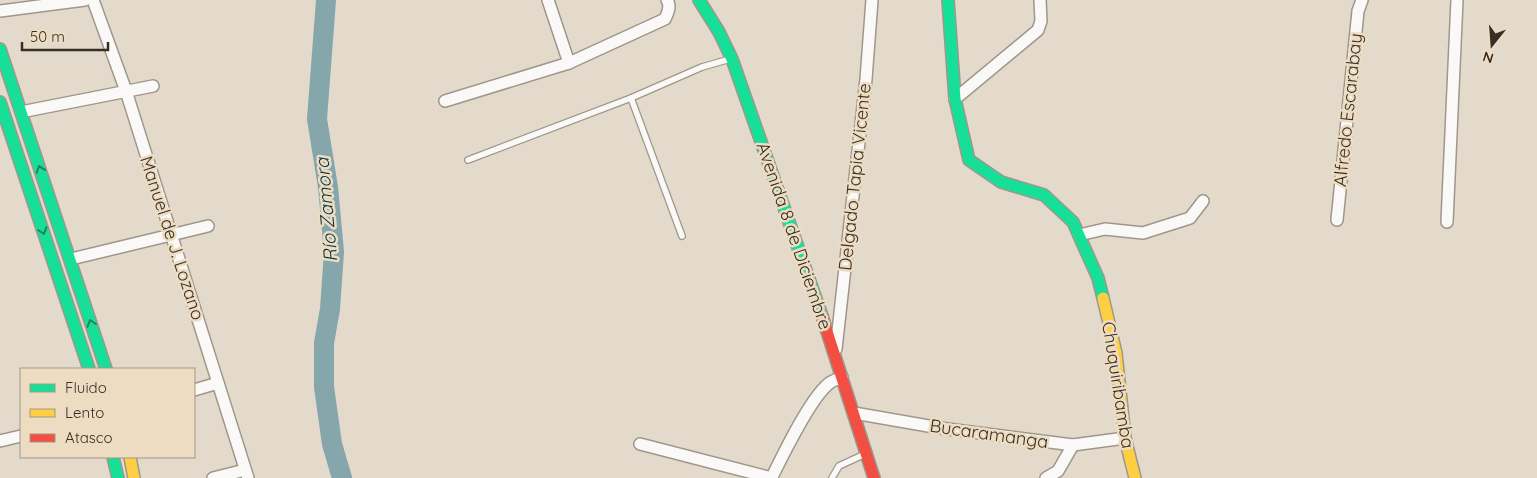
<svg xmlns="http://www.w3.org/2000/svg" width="1537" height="478" font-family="Quicksand,sans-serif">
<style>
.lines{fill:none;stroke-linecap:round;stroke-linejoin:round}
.river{stroke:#85a6ab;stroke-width:20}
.lane-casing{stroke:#9e978c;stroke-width:8}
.street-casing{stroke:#9e978c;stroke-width:14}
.fast-casing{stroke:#9e978c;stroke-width:14}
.slow-casing{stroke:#9e978c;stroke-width:14}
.jam-casing{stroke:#9e978c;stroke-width:14}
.lane{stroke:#fbf9f7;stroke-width:5.5}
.street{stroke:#fbf9f7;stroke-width:11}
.fast{stroke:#16e098;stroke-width:11}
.slow{stroke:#ffcf43;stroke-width:11}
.jam{stroke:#f24e42;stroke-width:11}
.oneway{stroke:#277f59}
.labels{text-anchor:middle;stroke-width:5;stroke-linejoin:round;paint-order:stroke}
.street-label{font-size:18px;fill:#352f25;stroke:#eddcc2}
.water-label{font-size:19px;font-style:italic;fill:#043741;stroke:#eddcc2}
</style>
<rect width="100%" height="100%" fill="#e3dacc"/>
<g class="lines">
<path class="river" d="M326,0L317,119L328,187L334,252L330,309L324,343V387L332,444L342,478"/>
<g class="lane-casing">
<g id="lane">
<path d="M631,98L682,236"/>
<path d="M468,160L631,98L702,67L730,59"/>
<path d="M832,478L839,466L865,454"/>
</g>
</g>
<g class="street-casing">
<g id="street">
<path d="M93,0L126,91L248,478"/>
<path d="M548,0L569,63"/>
<path d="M0,11L85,0"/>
<path d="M955,99L1038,30L1041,21L1040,0"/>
<path d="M445,101L569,63L665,19C668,13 671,6 667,0"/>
<path d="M21,112L153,86"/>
<path d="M1337,220L1358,11L1362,0"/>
<path d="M1447,222L1457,0"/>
<path d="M1079,235L1105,229L1143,233L1190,218L1203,201"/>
<path d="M71,259L208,226"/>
<path d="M836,349L866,79L872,0"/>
<path d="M194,390L218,383"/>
<path d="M854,413L940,428L1073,445L1125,438"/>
<path d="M0,441L21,436"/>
<path d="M640,444L772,478"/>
<path d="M772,477C783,455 812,394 831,382C834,380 839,379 842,377"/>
<path d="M213,478L245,470"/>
<path d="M1046,478L1058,471L1073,445"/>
</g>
</g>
<g class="fast-casing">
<g id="fast">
<path d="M699,0L719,32L732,59L822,316"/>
<path d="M948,0L955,99L969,160L1001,182L1044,195L1073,222L1098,278L1103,298"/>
<path d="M0,49L106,369"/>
<path d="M0,102L89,369"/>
<path d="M113,457L118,478"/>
</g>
</g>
<g class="slow-casing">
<g id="slow">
<path d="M1103,298L1116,353L1125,438L1135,478"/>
<path d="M130,457L134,478"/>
</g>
</g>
<g class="jam-casing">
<path id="jam" d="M822,316L874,478"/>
</g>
<use href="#lane" class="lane"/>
<use href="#street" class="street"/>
<use href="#fast" class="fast"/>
<use href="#slow" class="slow"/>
<use href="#jam" class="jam"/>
</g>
<defs><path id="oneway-chevron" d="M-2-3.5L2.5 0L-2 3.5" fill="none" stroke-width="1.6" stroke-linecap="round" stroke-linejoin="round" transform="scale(1.25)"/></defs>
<g class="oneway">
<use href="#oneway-chevron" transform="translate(40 169) rotate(-109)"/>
<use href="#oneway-chevron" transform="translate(43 231) rotate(72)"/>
<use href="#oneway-chevron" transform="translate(91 323) rotate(-108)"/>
</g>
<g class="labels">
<g class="street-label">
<text transform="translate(1348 110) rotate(-84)" y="6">Alfredo Escarabay</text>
<text transform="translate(855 177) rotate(-84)" y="6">Delgado Tapia Vicente</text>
<text transform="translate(794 236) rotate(71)" y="6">Avenida 8 de Diciembre</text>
<text transform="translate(172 238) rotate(72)" y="6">Manuel de J. Lozano</text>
<text transform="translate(1118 385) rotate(81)" y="6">Chuquiribamba</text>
<text transform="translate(989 434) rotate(8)" y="6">Bucaramanga</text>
</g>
<g class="water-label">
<text transform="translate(326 210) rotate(-95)" y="7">Río Zamora</text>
</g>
</g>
<rect x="20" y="368" width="175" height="90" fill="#eddcc2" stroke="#a39783"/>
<rect x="30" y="384" width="25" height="8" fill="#16e098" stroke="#a39783"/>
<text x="65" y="393" font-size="15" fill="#352f25">Fluido</text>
<rect x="30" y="409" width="25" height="8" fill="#ffcf43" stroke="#a39783"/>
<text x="65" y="418" font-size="15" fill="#352f25">Lento</text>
<rect x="30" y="434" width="25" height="8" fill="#f24e42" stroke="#a39783"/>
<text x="65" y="443" font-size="15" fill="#352f25">Atasco</text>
<g transform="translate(1492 45) rotate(197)" stroke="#eddcc2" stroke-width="4" paint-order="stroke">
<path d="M0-4L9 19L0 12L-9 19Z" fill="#352f25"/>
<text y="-8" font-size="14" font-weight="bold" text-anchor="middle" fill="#352f25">N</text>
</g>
<path d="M22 42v8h86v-8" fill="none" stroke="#352f25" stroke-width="2.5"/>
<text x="30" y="42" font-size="15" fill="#352f25" stroke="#eddcc2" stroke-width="4" paint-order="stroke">50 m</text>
</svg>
